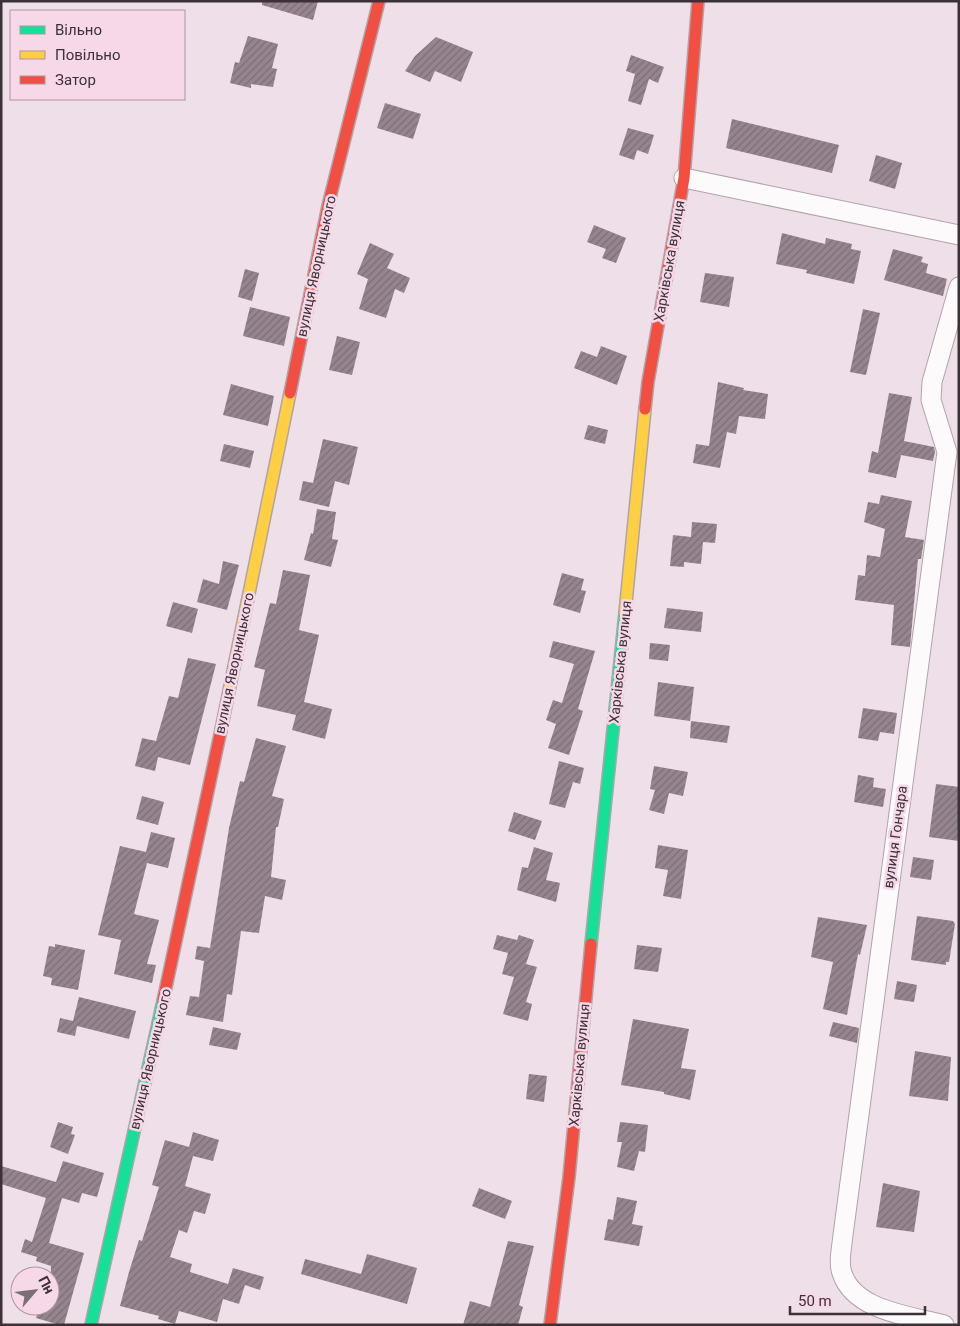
<svg xmlns="http://www.w3.org/2000/svg" width="960" height="1326" font-family="Roboto,sans-serif">
<style>
.building{fill:url(#building-hatch)}
.lines{fill:none;stroke-linecap:round;stroke-linejoin:round}
.street-casing{stroke:#b0a4ab;stroke-width:21}
.fast-casing{stroke:#b0a4ab;stroke-width:14}
.slow-casing{stroke:#b0a4ab;stroke-width:14}
.jam-casing{stroke:#b0a4ab;stroke-width:14}
.street{stroke:#fdfafc;stroke-width:19}
.fast{stroke:#16e098;stroke-width:11}
.slow{stroke:#ffcf43;stroke-width:11}
.jam{stroke:#f24e42;stroke-width:11}
.labels{text-anchor:middle;stroke-width:5;stroke-linejoin:round;paint-order:stroke}
.street-label{font-size:14px;fill:#3c3137;stroke:#f6d8e9}
</style>
<defs>
<pattern id="building-hatch" width="6" height="6" patternUnits="userSpaceOnUse" patternTransform="scale(1.25)"><rect width="6" height="6" fill="#96858f"/><path d="M-1 1l2-2M0 6l6-6M5 7l2-2" fill="none" stroke="#7c6d76"/></pattern>
</defs>
<rect width="100%" height="100%" fill="#efdfe8"/>
<g class="building">
<path d="M262,1H318L313,20L262,5Z"/>
<path d="M248,36L278,44L272,68L277,69L273,87L251,84V88L230,83L235,62L239,63Z"/>
<path d="M436,37L473,52L461,82L435,71L430,82L405,71L415,56Z"/>
<path d="M631,55L664,67L658,83L649,79L641,105L628,101L635,74L626,71Z"/>
<path d="M385,103L421,114L413,139L377,128Z"/>
<path d="M732,119L839,145L832,173L726,148Z"/>
<path d="M628,128L654,135L648,154L637,150L634,160L619,155Z"/>
<path d="M876,155L902,163L895,189L869,181Z"/>
<path d="M594,225L626,238L616,263L602,258L606,249L587,242Z"/>
<path d="M782,233L825,244L826,238L852,244L851,249L861,251L854,284L806,273L807,270L776,264Z"/>
<path d="M370,243L394,254L387,268L410,278L404,293L395,289L386,318L359,309L368,279L357,274Z"/>
<path d="M893,249L923,257L921,262L928,264L926,273L947,279L943,296L884,280Z"/>
<path d="M245,269L259,273L252,301L238,297Z"/>
<path d="M705,273L734,277L729,307L700,302Z"/>
<path d="M250,307L290,317L284,346L243,336Z"/>
<path d="M863,309L880,313L866,375L850,372Z"/>
<path d="M337,336L360,342L352,375L329,370Z"/>
<path d="M601,346L627,356L617,385L574,368L581,351L597,357Z"/>
<path d="M718,382L744,388L743,390L768,394L765,419L739,416L736,434L727,432L720,468L693,463L696,444L709,446Z"/>
<path d="M231,384L274,396L268,426L223,415Z"/>
<path d="M889,393L912,397L904,441L934,447L935,452L933,461L901,455L896,478L868,472L872,451L878,453Z"/>
<path d="M588,425L608,430L605,444L584,439Z"/>
<path d="M323,439L358,447L349,485L335,481L329,507L299,500L303,481L313,483Z"/>
<path d="M224,444L254,451L250,468L220,461Z"/>
<path d="M881,495L912,501L905,537L924,540L921,559H918L910,647L891,645L894,605L855,600L858,575L865,576L867,555L880,557L885,529L864,522L868,502L879,504Z"/>
<path d="M317,509L336,512L332,539L338,540L331,567L304,560L311,533L313,534Z"/>
<path d="M692,522L717,524L715,543L703,542L701,564L684,562V567L670,566L673,535L691,537Z"/>
<path d="M223,561L239,565L227,610L197,602L203,579L219,584Z"/>
<path d="M283,570L310,575L299,630L319,635L304,702L332,709L325,739L292,730L296,715L257,706L265,670L254,667L270,603L276,604Z"/>
<path d="M562,573L584,579L581,590L586,591L580,613L553,605Z"/>
<path d="M173,602L198,609L192,633L166,626Z"/>
<path d="M667,608L703,612L701,632L664,628Z"/>
<path d="M553,641L595,651L578,709L583,711L569,755L548,748L556,724L546,720L553,700L562,703L574,664L549,657Z"/>
<path d="M650,643L670,645L668,661L649,659Z"/>
<path d="M188,658L216,664L190,765L158,757L155,771L135,766L142,738L156,741L169,696L178,698Z"/>
<path d="M658,682L694,687L690,721L654,716Z"/>
<path d="M863,708L897,713L894,734L880,732L878,741L858,738Z"/>
<path d="M691,721L730,726L727,743L690,738Z"/>
<path d="M256,738L286,746L272,796L284,799L278,827H276L271,877L286,880L282,900L265,896L259,933L241,931L232,995L227,994L223,1022L186,1015L190,996L199,997L204,961L195,959L197,946L210,948L229,828L240,781L244,782Z"/>
<path d="M559,761L584,768L580,784L573,782L565,808L549,804Z"/>
<path d="M654,766L688,772L683,796L669,793L664,814L649,810L655,790L650,789Z"/>
<path d="M858,775L874,778L873,787L886,789L883,807L854,802Z"/>
<path d="M936,784L959,787V841L929,837Z"/>
<path d="M142,796L164,802L158,825L136,819Z"/>
<path d="M514,812L542,821L535,840L508,831Z"/>
<path d="M151,832L175,838L168,868L147,863L134,914L159,920L147,964L156,965L152,983L114,974L121,940L98,935L120,846L146,852Z"/>
<path d="M658,845L688,850L681,899L663,896L668,870L655,868Z"/>
<path d="M534,847L553,853L546,880L560,883L556,902L517,890L522,867L528,868Z"/>
<path d="M913,857L934,860L931,880L910,877Z"/>
<path d="M917,916L953,921L955,924L949,962H946V965L911,960Z"/>
<path d="M818,917L867,925L860,955L858,954L847,1015L823,1009L833,962L811,957Z"/>
<path d="M497,935L517,940L519,935L534,940L526,964L537,967L526,1002L532,1004L528,1021L503,1014L514,977L502,974L508,953L493,949Z"/>
<path d="M55,944L85,950L78,990L51,985L52,978L43,976L49,946L55,947Z"/>
<path d="M637,945L662,948L658,972L634,969Z"/>
<path d="M897,981L917,985L914,1002L894,999Z"/>
<path d="M79,997L136,1011L129,1039L77,1026L75,1036L57,1032L60,1018L73,1021Z"/>
<path d="M633,1019L689,1029L681,1068L696,1070L690,1100L664,1094V1092L621,1085Z"/>
<path d="M833,1022L859,1028L857,1043L829,1036Z"/>
<path d="M213,1027L241,1033L237,1050L209,1045Z"/>
<path d="M915,1051L951,1057L948,1101L909,1096Z"/>
<path d="M529,1074L547,1076L544,1102L526,1099Z"/>
<path d="M58,1122L73,1127L71,1134L75,1135L68,1154L50,1147Z"/>
<path d="M620,1122L648,1125L645,1152L639,1151L634,1171L617,1167L622,1142H617Z"/>
<path d="M193,1132L219,1140L213,1161L193,1156L185,1186L211,1194L205,1214L194,1211L187,1233L179,1230L170,1257L192,1264L190,1272L228,1284L233,1268L264,1277L260,1290L245,1285L239,1304L223,1299L217,1322L179,1311L175,1324L158,1319L159,1316L120,1306L129,1272L139,1240L142,1241L159,1187L152,1185L165,1140L189,1147Z"/>
<path d="M63,1161L104,1173L97,1197L82,1193L79,1203L62,1198L49,1243L84,1253L64,1325H60L36,1318L40,1306H50L51,1266L36,1261L37,1257L21,1252L25,1239L32,1242L46,1198L1,1184V1166L56,1182Z"/>
<path d="M883,1183L920,1191L914,1232L876,1227Z"/>
<path d="M479,1188L512,1201L505,1219L472,1206Z"/>
<path d="M617,1197L637,1201L632,1224L643,1226L639,1246L604,1240L608,1219L613,1220Z"/>
<path d="M508,1241L534,1246L519,1305L523,1307L518,1325H463L470,1301L490,1307Z"/>
<path d="M367,1254L417,1268L407,1304L301,1274L305,1259L361,1274Z"/>
</g>
<g class="lines">
<g class="street-casing">
<g id="street">
<path d="M684,178L959,235"/>
<path d="M944,1325C911,1316 854,1311 842,1273C838,1263 842,1246 843,1235L947,452L931,400L932,382L959,287"/>
</g>
</g>
<g class="fast-casing">
<g id="fast">
<path d="M591,944L625,613"/>
<path d="M91,1325L163,1001"/>
</g>
</g>
<g class="slow-casing">
<g id="slow">
<path d="M625,613L645,409"/>
<path d="M221,730L290,393"/>
</g>
</g>
<g class="jam-casing">
<g id="jam">
<path d="M290,393L328,206L379,1"/>
<path d="M645,409L648,382L684,178L698,1"/>
<path d="M163,1001L221,730"/>
<path d="M550,1325L569,1177L591,944"/>
</g>
</g>
<use href="#street" class="street"/>
<use href="#fast" class="fast"/>
<use href="#slow" class="slow"/>
<use href="#jam" class="jam"/>
</g>
<g class="labels">
<g class="street-label">
<text transform="translate(669 261) rotate(-80)" y="5">Харківська вулиця</text>
<text transform="translate(316 266) rotate(-78)" y="5">вулиця Яворницького</text>
<text transform="translate(620 662) rotate(-84)" y="5">Харківська вулиця</text>
<text transform="translate(234 663) rotate(-78)" y="5">вулиця Яворницького</text>
<text transform="translate(895 837) rotate(-82)" y="5">вулиця Гончара</text>
<text transform="translate(150 1059) rotate(-77)" y="5">вулиця Яворницького</text>
<text transform="translate(579 1065) rotate(-85)" y="5">Харківська вулиця</text>
</g>
</g>
<rect width="960" height="1326" fill="none" stroke="#3c3137" stroke-width="5"/>
<rect x="10" y="10" width="175" height="90" fill="#f6d8e9" stroke="#ac95a2"/>
<rect x="20" y="26" width="25" height="8" fill="#16e098" stroke="#ac95a2"/>
<text x="55" y="35" font-size="15" fill="#3c3137">Вільно</text>
<rect x="20" y="51" width="25" height="8" fill="#ffcf43" stroke="#ac95a2"/>
<text x="55" y="60" font-size="15" fill="#3c3137">Повільно</text>
<rect x="20" y="76" width="25" height="8" fill="#f24e42" stroke="#ac95a2"/>
<text x="55" y="85" font-size="15" fill="#3c3137">Затор</text>
<g transform="translate(35 1291) rotate(62)"><circle r="24" fill="#f6d8e9" stroke="#ac95a2"/>
<path d="M0-4L9 19L0 12L-9 19Z" fill="#7b6e75"/>
<text y="-8" font-size="14" font-weight="bold" text-anchor="middle" fill="#3c3137">Пн</text>
</g>
<path d="M790 1306v8h135v-8" fill="none" stroke="#3c3137" stroke-width="2.5"/>
<text x="798" y="1306" font-size="15" fill="#3c3137" stroke="#f6d8e9" stroke-width="4" paint-order="stroke">50 m</text>
</svg>
